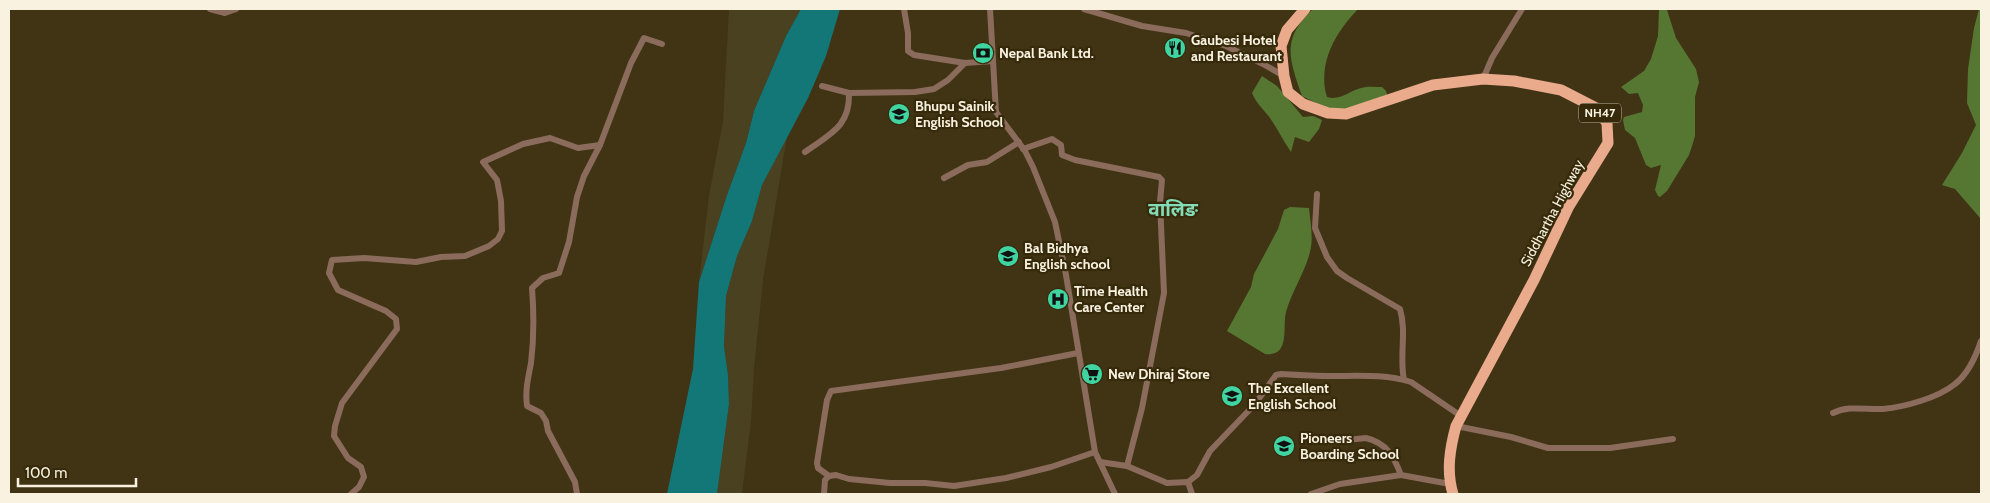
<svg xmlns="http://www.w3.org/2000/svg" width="1990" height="503" font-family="Cabin,'Noto Sans Devanagari',sans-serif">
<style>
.forest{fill:#567732}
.sand{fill:#4a4121}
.water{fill:#147777}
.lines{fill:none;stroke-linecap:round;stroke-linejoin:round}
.minor{stroke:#8b6b5c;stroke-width:6}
.trunk{stroke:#eaaa8c;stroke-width:11}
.labels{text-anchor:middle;stroke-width:4.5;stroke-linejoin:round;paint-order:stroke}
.shield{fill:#362a0b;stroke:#beb6a0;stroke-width:1}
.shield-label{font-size:12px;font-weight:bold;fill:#f9f2e0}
.poi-label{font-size:14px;font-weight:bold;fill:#f9f2e0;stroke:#362a0b;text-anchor:start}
.street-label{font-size:14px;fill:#f9f2e0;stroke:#362a0b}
.district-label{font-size:19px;font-weight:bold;fill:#84dcb7;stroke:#362a0b}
</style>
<rect width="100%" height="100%" fill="#413415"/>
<g class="forest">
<path d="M1313,9H1358C1336,32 1317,63 1327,97C1340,101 1349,91 1361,88C1367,86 1375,87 1382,87L1386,91L1388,98L1338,111H1332L1302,96C1289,58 1281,39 1313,9Z"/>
<path d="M1659,9L1667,10L1676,38L1696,69L1699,82L1695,97V136L1692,146L1689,155L1667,191L1660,197L1658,196L1655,190L1661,165L1651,168L1646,165L1635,138L1625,130L1623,120L1624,117L1642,112L1643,105L1638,93L1629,94L1621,87L1644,71L1651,59L1658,36Z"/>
<path d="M1979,9H1981V219L1955,189L1942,185L1962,153L1976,125L1967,103L1968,69L1974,28Z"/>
<path d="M1262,76L1277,86L1303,117L1313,116L1322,120L1319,129L1309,142L1295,137L1291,152C1283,141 1278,129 1270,118C1264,110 1256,103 1252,93Z"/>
<path d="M1290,207L1309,208C1310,220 1313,235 1311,247C1307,270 1292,290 1286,312C1282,327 1291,357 1265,354L1227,331L1251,287L1254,274L1278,229L1284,210Z"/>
</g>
<g class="sand">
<path d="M729,9H801L786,36L754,111L746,143L727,195L699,282L709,196L723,121Z"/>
<path d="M787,136L763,280L754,368L751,422L742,493L717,494L729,404L728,375L724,346L726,296L737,256L752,221L762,185Z"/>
</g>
<path class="water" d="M801,9H840L826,56L808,98L762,185L752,221L737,256L726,296L724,346L728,375L729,404L717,494H667L693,369L699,282L727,195L746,143L754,111L786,36Z"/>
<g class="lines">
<g class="minor">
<path d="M210,9L225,13L236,9"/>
<path d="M904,9L908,33V51L914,55L965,63L993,61"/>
<path d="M990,9L996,112L1025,151L1033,167L1055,222L1066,275L1095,452L1115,494"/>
<path d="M1084,9L1142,26L1186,33L1226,46L1263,64L1284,76"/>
<path d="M1483,79L1492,58L1522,9"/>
<path d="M822,86L849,93L915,92L934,89L948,80L965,63"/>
<path d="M1023,149L1052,139L1061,145L1062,155L1075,160L1159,177L1162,180L1160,202L1164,293L1142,408L1127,466"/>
<path d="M805,152C830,134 850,127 849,93"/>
<path d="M944,178L968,165L987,162L1019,142"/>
<path d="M1317,194L1315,228L1327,257L1337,271L1347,278L1400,309C1407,333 1399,356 1404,380"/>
<path d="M1833,413C1849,405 1866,410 1883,409C1904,407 1938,398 1955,384C1968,374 1976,356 1981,341"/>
<path d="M1456,426L1511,437L1548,448H1610L1673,439"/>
<path d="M1327,442L1366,438C1387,443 1394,457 1401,475L1450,484"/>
<path d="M1100,462L1127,466L1167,483L1188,482L1192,494"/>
<path d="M829,476L818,468L817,463L827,400L831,391L1001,368L1078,353"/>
<path d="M1188,482L1197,475L1210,451L1255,404L1276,375L1281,374C1298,375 1315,376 1332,376C1359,376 1385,374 1411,382L1461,416"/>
<path d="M351,494L359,487L364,477L361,467L348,458L334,436L335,426L342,403L397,329L396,319L386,311L338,290L329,273L332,260L364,258L416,262L441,257L465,256L489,246L498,239L502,231L501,201L497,180L483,162L523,144L550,138L578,148L600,145"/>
<path d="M577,494L575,482L548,431L546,421L541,413L527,406C525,390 528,379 531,363C534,338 534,313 532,288L543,278L559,273L569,242L577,197L584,176L600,145L631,63L644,38L662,44"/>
<path d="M824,494L825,480L829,476L836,475L849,479L890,483H925L954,486L1006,478L1051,467L1095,452"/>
<path d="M1311,494L1340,484L1401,475"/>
</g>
<path class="trunk" d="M1305,9L1287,30L1281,46L1284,76L1288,92L1303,104L1328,113L1346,114L1433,85L1483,79L1514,81L1561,90L1596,108L1607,123L1608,143L1569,206L1534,280L1456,426C1450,448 1446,471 1453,494"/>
</g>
<defs>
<g id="restaurant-disc" transform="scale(1.125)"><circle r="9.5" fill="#40d4a1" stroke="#362a0b"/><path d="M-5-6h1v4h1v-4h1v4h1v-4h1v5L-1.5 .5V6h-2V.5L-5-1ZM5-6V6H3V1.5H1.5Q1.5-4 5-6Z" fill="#111"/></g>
<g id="bank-disc" transform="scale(1.125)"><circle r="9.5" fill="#40d4a1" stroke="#362a0b"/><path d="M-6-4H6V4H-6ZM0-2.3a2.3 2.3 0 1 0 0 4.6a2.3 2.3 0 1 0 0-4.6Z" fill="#111"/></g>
<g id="school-disc" transform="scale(1.125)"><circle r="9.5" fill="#40d4a1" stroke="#362a0b"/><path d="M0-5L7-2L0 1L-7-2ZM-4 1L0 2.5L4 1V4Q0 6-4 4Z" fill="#111"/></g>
<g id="hospital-disc" transform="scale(1.125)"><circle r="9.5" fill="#40d4a1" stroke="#362a0b"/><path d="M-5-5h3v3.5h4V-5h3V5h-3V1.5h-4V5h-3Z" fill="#111"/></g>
<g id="supermarket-disc" transform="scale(1.125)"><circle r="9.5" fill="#40d4a1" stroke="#362a0b"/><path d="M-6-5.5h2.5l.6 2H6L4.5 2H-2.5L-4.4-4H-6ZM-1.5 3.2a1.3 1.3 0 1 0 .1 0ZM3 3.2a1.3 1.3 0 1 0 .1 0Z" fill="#111"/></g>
</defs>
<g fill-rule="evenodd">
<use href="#restaurant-disc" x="1175" y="48"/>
<use href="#bank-disc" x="983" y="53"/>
<use href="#school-disc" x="899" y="114"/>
<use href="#school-disc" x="1008" y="256"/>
<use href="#hospital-disc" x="1058" y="299"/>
<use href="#supermarket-disc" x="1092" y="374"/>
<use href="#school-disc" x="1232" y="396"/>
<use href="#school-disc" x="1284" y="446"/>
</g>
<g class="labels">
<rect class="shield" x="1579" y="103.5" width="42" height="19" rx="4"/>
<g class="shield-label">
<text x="1600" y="117">NH47</text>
</g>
<g class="poi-label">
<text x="1191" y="45">Gaubesi Hotel<tspan x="1191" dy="16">and Restaurant</tspan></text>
<text x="999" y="58">Nepal Bank Ltd.</text>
<text x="915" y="111">Bhupu Sainik<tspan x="915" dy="16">English School</tspan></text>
<text x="1024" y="253">Bal Bidhya<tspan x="1024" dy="16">English school</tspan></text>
<text x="1074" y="296">Time Health<tspan x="1074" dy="16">Care Center</tspan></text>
<text x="1108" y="379">New Dhiraj Store</text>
<text x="1248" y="393">The Excellent<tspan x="1248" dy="16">English School</tspan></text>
<text x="1300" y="443">Pioneers<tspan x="1300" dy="16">Boarding School</tspan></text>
</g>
<g class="street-label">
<text transform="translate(1552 213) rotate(-62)" y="5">Siddhartha Highway</text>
</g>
<g class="district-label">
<text x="1173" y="216">वालिङ</text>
</g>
</g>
<rect width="1990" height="503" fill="none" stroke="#f9f2e0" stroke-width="20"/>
<path d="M18 478v8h118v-8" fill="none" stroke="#f9f2e0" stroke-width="2.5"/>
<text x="25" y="478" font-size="15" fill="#f9f2e0" stroke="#362a0b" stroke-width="4" paint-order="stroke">100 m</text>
</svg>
